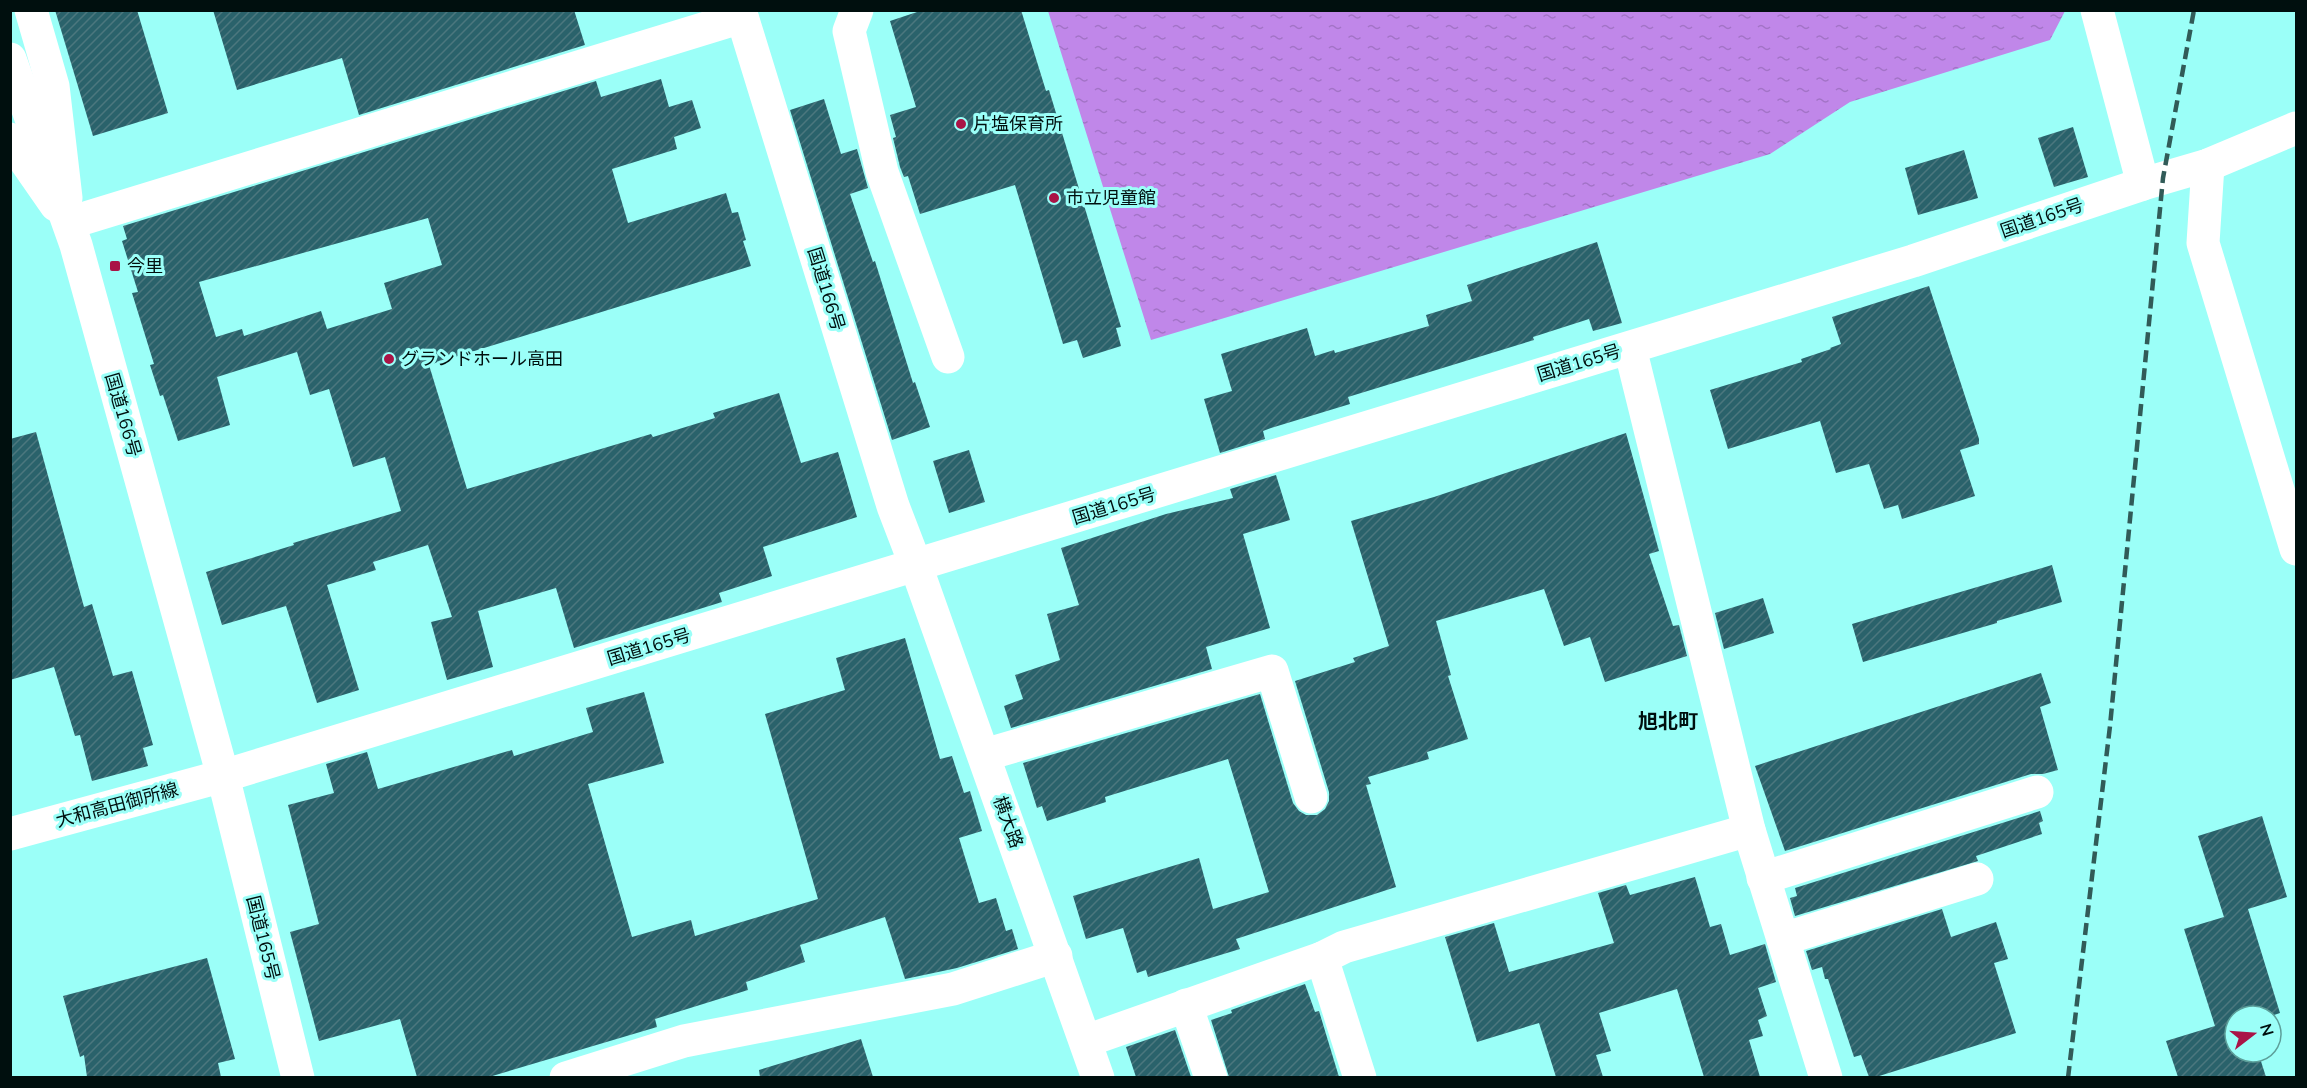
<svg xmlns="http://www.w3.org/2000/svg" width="2307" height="1088" font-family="'Nunito Sans','Noto Sans JP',sans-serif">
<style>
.water{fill:url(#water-ripples)}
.building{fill:url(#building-hatch);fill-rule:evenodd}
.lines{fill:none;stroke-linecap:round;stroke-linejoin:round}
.minor{stroke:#fff;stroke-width:33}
.major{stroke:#fff;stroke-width:33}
.highway{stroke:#fff;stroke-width:33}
.rail{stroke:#315b58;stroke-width:4.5;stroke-dasharray:12 6;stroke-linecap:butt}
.poi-dot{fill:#a91446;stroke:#9bfff8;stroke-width:2}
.labels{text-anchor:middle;stroke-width:6;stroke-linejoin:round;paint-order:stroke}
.poi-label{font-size:18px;fill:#000f0e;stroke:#9bfff8;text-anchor:start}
.street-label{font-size:18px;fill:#000f0e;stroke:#9bfff8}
.neighbourhood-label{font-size:20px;font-weight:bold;fill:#000f0e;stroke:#9bfff8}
</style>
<defs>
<pattern id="water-ripples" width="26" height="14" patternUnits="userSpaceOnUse" patternTransform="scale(1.5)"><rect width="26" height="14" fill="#c087e9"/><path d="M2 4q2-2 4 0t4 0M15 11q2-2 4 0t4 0" fill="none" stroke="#a373c7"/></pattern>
<pattern id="building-hatch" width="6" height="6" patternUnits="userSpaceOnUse" patternTransform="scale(1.5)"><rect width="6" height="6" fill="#2a626b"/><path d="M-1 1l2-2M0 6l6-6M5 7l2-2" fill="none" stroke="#4c777e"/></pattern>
</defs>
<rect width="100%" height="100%" fill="#9bfff8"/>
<path class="water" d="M1048,11V10L2065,11L2050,40L1850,102L1770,154L1151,340Z"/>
<g class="building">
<path d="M55,10H137L168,113L93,136Z"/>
<path d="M213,10H574L585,45L359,115L342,58L237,90Z"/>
<path d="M923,10H1021L1046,91L1049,90L1121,327L1116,328L1121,346L1083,358L1077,340L1063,344L1015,185L920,214L908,176L904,177L900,167L893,138L896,137L890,115L916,107L890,21Z"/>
<path d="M661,79L669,107L692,100L701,128L674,137L677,149L612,169L628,223L726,193L732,213L738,212L746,240L743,241L751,266L429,365L467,489L651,434L653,437L715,418L713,413L779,393L801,463L838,452L857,517L763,547L772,576L719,593L722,602L574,648L556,588L478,611L493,667L447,680L431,622L452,617L428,545L373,562L376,570L327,585L359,690L317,703L286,606L222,625L206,572L294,545L293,543L401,511L385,457L353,467L329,389L310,395L297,352L217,377L230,425L178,441L163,395L160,396L150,365L154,364L132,293L138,292L122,241L127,239L123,226L596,81L601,97ZM428,218L442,265L384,283L392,309L327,329L321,311L244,336L242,329L216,337L199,282Z"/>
<path d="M824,99L841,154L857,149L868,188L850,194L873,262L875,261L913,383L915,382L930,427L892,440L790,110Z"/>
<path d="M2073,127L2088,177L2054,187L2038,138Z"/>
<path d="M1964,150L1978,198L1918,215L1905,168Z"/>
<path d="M1597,242L1622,323L1593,331L1589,319L1533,337L1534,340L1348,397L1350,404L1271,428L1263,431L1265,439L1220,453L1204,399L1232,391L1221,354L1307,328L1315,356L1334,350L1335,353L1429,326L1426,315L1472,301L1467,285Z"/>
<path d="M1929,286L1979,439V444L1960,450L1975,496L1902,519L1898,505L1884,509L1869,464L1836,473L1820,421L1728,449L1710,390L1802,362L1801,359L1831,349L1830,348L1841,344L1832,317Z"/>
<path d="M36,432L84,607L92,604L113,676L132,671L153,745L143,748L148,766L92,781L80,735L75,736L54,667L10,680V439Z"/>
<path d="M1626,433L1659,551L1649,554L1673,626L1679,625L1687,656L1605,682L1590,637L1564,646L1544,589L1436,621L1451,675L1448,676L1468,739L1427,752L1429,759L1368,777L1371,784L1366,785L1396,887L1236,939L1240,949L1148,977L1146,970L1137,973L1123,928L1086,939L1073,896L1199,858L1213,909L1269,892L1228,759L1105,797L1106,802L1047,821L1042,806L1037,808L1023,763L1260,694L1293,803L1299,811L1306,815H1317L1325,809L1329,801V792L1295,681L1355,662L1353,658L1389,646L1351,521L1434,497Z"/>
<path d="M969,450L985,502L949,513L933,461Z"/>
<path d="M1276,475L1290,520L1243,534L1270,628L1206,647L1212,669L1011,728L1004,706L1023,699L1015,675L1060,660L1047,614L1079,605L1061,548L1166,514L1233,498L1230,489Z"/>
<path d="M2052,565L2062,602L1997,621V623L1863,662L1852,624Z"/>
<path d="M1763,598L1774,633L1724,649L1715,613Z"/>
<path d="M905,638L940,759L952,756L964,793L970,791L982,831L959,838L979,903L996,898L1006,931L1012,929L1018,949L957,968L905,979L885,917L800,945L805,962L746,982L748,990L655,1019L657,1027L489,1077H417L400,1019L319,1041L290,932L319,924L288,805L334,793L326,764L367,752L378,789L512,750L514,756L593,732L586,708L644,692L664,763L588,784L632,937L691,920L695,936L818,899L765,714L845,690L836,658Z"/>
<path d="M2041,673L2051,703L2040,707L2058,770L2043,774H2031L1785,851L1755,766Z"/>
<path d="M2040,811L2043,821L2039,823L2042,834L1976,856L1978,861L1795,916L1790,898L1797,896L1795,888Z"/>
<path d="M2262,816L2287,897L2248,909L2280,1013L2271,1016H2235V1052H2258L2266,1077H2178L2166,1041L2215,1026L2184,929L2224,917L2198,836Z"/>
<path d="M1695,877L1710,927L1721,924L1730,955L1765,944L1776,982L1758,988L1767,1016L1758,1020L1763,1036L1749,1040L1760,1077H1704L1677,989L1599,1013L1611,1051L1596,1055L1603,1077H1556L1539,1023L1477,1042L1445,937L1494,923L1509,972L1614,943L1598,893L1626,885L1630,895Z"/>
<path d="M1942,909L1951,937L1996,922L2008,959L1994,963L2016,1033L1876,1077H1869L1861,1055L1854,1057L1828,979H1825L1822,967L1812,970L1806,951Z"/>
<path d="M207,958L235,1059L218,1063L221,1077H87L84,1055L80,1057L63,996Z"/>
<path d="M1305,984L1315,1012L1319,1011L1339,1077H1229L1211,1020L1232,1013L1231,1010Z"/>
<path d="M1175,1030L1191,1077H1136L1126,1047Z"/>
<path d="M861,1039L873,1077H760L759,1070Z"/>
</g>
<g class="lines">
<g class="minor">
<path d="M31,10L53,86L66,198"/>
<path d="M857,10L849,31L882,172L948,357"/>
<path d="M2097,10L2143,184"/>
<path d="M10,139L56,205"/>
<path d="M2208,165L2203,243L2296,549"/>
<path d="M69,223L742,17"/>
<path d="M1630,348L1749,830L1826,1078"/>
<path d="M916,566L1098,1078"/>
<path d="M984,755L1272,671L1311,797"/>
<path d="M1763,878L2037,792"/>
<path d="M1783,939L1977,879"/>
<path d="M1322,958L1360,1078"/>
<path d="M1186,1005L1211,1078"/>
<path d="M1086,1041L1322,958L1344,947L1749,830"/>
<path d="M566,1078L684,1041L953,989L1056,956"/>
</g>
<path class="major" d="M10,834L223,776"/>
<g class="highway">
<path d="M740,10L893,506L916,566"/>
<path d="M10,59L76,245L223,776L298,1078"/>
<path d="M223,776L1913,261L2143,184L2208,165L2296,128"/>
</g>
<path class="rail" d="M2068,1078L2110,726L2163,178L2194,10"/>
</g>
<g class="poi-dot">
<circle cx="961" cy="124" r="6"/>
<circle cx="1054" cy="198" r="6"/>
<rect x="109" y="260" width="12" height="12" rx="3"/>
<circle cx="389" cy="359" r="6"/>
</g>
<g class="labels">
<g class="poi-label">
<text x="973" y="130">片塩保育所</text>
<text x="1066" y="204">市立児童館</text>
<text x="127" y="272">今里</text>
<text x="401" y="365">グランドホール高田</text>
</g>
<g class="street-label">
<text transform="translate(2042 218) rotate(-19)" y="6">国道165号</text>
<text transform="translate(826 289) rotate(73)" y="6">国道166号</text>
<text transform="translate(1579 363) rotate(-17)" y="6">国道165号</text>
<text transform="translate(123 415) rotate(74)" y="6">国道166号</text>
<text transform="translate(1114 506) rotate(-17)" y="6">国道165号</text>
<text transform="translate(649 647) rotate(-17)" y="6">国道165号</text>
<text transform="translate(117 805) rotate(-15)" y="6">大和高田御所線</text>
<text transform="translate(1008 822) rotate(70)" y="6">横大路</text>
<text transform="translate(263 938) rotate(76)" y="6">国道165号</text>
</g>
<g class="neighbourhood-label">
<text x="1668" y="728">旭北町</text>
</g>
</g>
<rect width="2307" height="1088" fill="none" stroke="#000f0e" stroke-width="24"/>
<g transform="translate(2253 1034) rotate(73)"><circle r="28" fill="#9bfff8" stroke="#5d9f9a" stroke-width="1.5"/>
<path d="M0-4.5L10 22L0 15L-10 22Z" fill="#a91446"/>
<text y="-9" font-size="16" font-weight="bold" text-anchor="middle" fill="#000f0e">N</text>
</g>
</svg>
